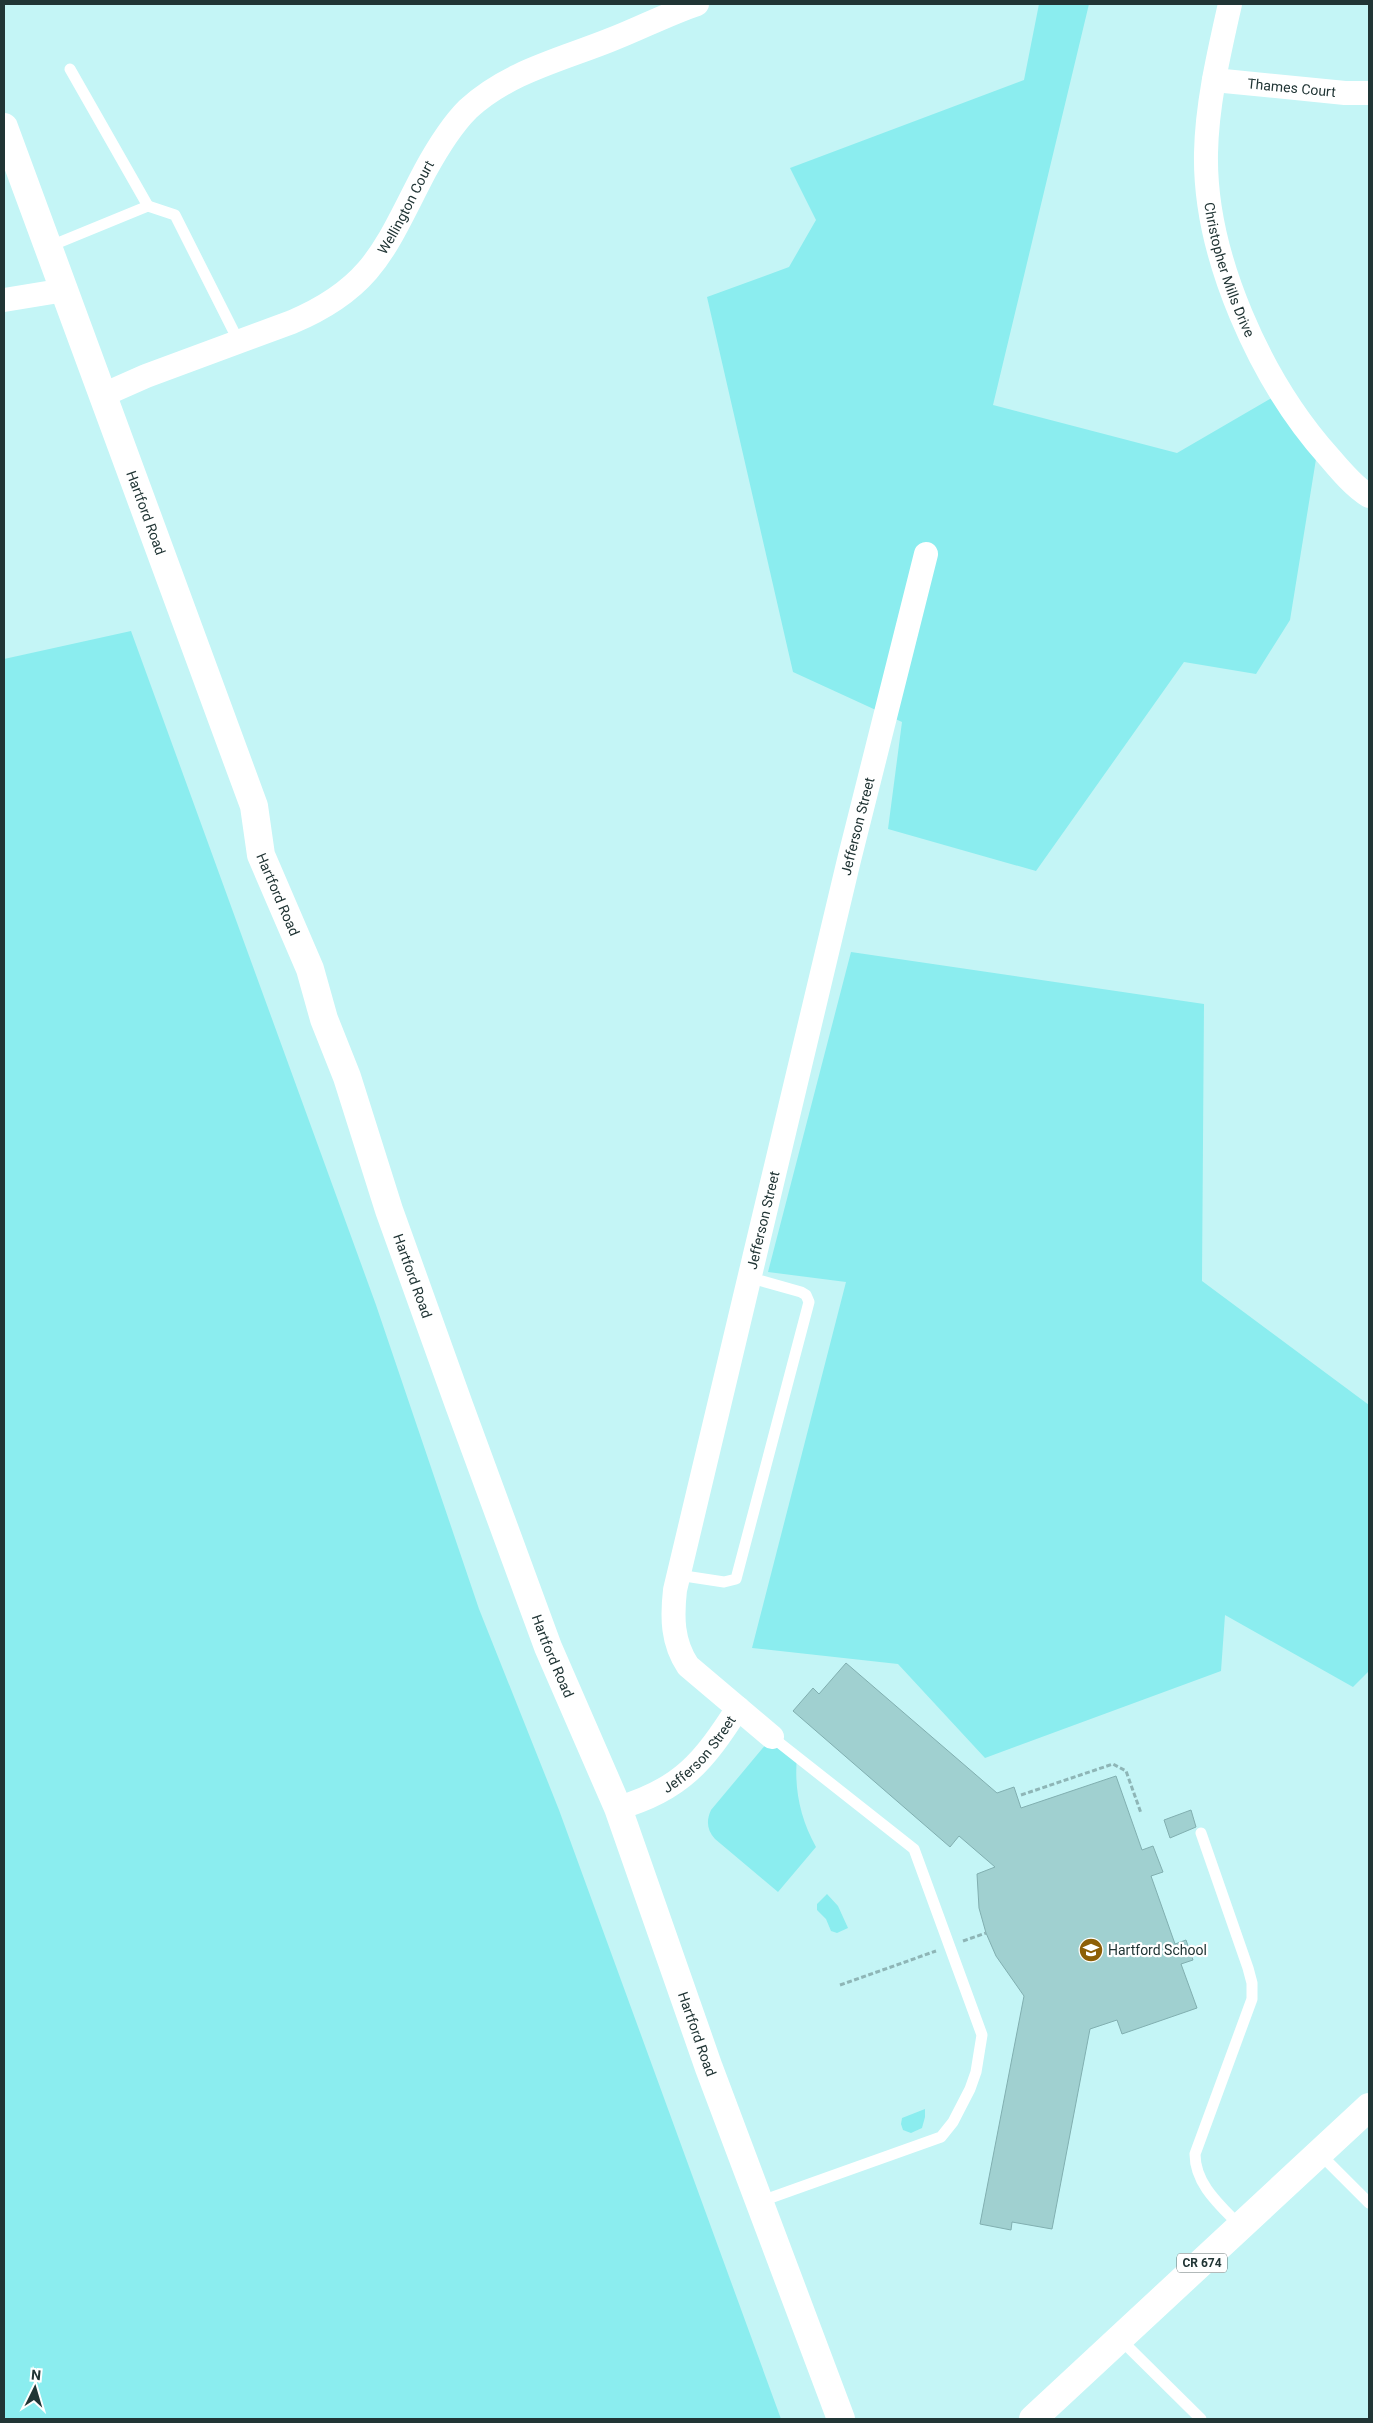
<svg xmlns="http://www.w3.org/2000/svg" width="1373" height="2423" font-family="Roboto,sans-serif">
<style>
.green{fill:#8bedef}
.building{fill:#a0d0d0;stroke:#81afb0}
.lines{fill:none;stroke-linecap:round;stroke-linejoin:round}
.path{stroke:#8eb5b6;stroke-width:3;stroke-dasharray:5 2.5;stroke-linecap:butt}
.service{stroke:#fff;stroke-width:11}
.minor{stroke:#fff;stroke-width:24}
.tertiary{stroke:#fff;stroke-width:28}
.primary{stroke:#fff;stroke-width:28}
.labels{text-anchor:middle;stroke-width:4.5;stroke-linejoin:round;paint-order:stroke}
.shield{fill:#fff;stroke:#647272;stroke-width:1}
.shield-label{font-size:12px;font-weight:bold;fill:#213535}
.street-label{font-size:14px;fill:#213535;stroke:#fff}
.poi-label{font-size:14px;fill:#213535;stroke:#fff;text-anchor:start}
</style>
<rect width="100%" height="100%" fill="#c4f5f6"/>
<g class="green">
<path d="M1039,4H1089L993,405L1177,453L1275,396L1317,453L1290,620L1256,674L1184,662L1036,871L888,829L902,722L793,672L707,297L789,267L816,220L790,168L1024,80Z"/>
<path d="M131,631L376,1305L479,1609L559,1810L781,2419H4V659Z"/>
<path d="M851,952L1204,1004L1202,1281L1369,1405V1671L1353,1687L1225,1615L1221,1671L985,1758L898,1664L752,1648L846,1282L768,1272Z"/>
<path d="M772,1737L797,1756C794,1789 800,1818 816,1847L778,1892L715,1839C707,1830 706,1821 711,1810Z"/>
<path d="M827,1894L838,1906L848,1928L837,1933L831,1931L826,1919L817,1910V1904Z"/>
<path d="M925,2109V2117L922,2128L911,2133L903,2130L901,2124L902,2118Z"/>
</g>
<g class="building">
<path d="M846,1663L997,1793L1014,1787L1021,1808L1116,1776L1142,1850L1153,1846L1163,1872L1151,1876L1175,1944L1186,1940L1193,1960L1181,1964L1197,2008L1122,2034L1117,2020L1090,2029L1052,2229L1012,2222L1011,2230L980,2224L1024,1996L996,1956L986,1933L979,1908L977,1874L995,1867L959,1836L950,1847L793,1711L813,1688L819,1694Z"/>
<path d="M1191,1810L1196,1827L1170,1838L1164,1820Z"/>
</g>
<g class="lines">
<g class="path">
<path d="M1021,1795L1113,1764L1126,1771L1141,1813"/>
<path d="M963,1941L986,1933"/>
<path d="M840,1985L936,1951"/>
</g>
<g class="service">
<path d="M148,206L175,215L239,342"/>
<path d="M48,247L148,206L70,69"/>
<path d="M678,1575L724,1582L736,1579L809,1302L806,1295L801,1292L751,1278"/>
<path d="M1201,1833L1248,1968L1252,1983V1999L1195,2154C1195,2185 1221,2206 1241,2227"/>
<path d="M1319,2153L1369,2203"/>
<path d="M759,2202L941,2137L953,2122L970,2089L976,2072L982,2035L914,1849L772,1737"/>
<path d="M1120,2339L1201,2419"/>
</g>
<g class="minor">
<path id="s1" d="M1230,4C1219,53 1207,103 1206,153C1204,256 1261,381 1329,457C1340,470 1354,487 1369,496"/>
<path id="s2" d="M1214,80L1345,93H1369"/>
<path d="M4,300L65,290"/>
<path id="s3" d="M103,395L146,376L292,322C375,287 386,245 425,171C437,149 450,127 468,109C508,72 560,60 610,40C639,29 667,14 697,4"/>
<path id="s4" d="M772,1737L688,1666C672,1642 672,1617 675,1590L849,860L926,554"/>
<path id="s5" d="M618,1808C681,1790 704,1761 738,1708"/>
</g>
<path class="tertiary" id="s6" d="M4,127L254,806L261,855L310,969L324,1019L347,1077L389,1210L459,1405L548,1647L618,1808L709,2068L841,2419"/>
<path class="primary" d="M1033,2419L1369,2107"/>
</g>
<defs>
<g id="school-disc" transform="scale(1.25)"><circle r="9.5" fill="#8d5f07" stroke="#fff"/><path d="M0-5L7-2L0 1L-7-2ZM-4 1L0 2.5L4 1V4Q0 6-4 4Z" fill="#fff"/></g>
</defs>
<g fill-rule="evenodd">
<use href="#school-disc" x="1091" y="1950"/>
</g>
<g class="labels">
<rect class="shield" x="1177" y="2253.5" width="50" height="19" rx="4"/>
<g class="shield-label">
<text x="1202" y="2267">CR 674</text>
</g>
<g class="street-label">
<text dy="5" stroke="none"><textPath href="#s2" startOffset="78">Thames Court</textPath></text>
<text dy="5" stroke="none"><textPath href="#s3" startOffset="369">Wellington Court</textPath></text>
<text dy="5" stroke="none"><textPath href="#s1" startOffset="271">Christopher Mills Drive</textPath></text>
<text dy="5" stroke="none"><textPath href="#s6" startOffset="411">Hartford Road</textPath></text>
<text dy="5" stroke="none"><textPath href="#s4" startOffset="974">Jefferson Street</textPath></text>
<text dy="5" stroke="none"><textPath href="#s6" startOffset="816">Hartford Road</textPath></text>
<text dy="5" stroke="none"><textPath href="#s4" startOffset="569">Jefferson Street</textPath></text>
<text dy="5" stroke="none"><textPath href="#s6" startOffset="1221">Hartford Road</textPath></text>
<text dy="5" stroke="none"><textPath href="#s6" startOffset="1626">Hartford Road</textPath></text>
<text dy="5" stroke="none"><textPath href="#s5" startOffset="100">Jefferson Street</textPath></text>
<text dy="5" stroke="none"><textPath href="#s6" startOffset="2031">Hartford Road</textPath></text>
</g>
<g class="poi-label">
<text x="1108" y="1955">Hartford School</text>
</g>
</g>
<rect width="1373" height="2423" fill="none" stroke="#213535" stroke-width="10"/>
<g transform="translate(35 2388) rotate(5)" stroke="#ffffff" stroke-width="4" paint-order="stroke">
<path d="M0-4L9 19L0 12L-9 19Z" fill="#213535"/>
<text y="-8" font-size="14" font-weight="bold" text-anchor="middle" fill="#213535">N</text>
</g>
</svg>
